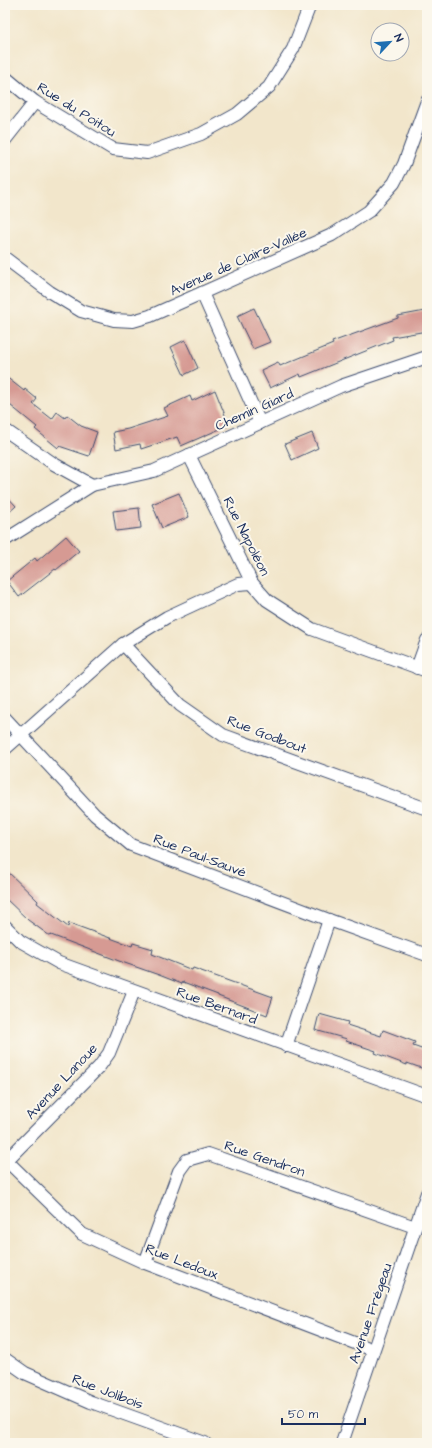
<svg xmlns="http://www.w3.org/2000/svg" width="432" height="1448" font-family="'Architects Daughter',sans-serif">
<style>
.building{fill:#d69a93}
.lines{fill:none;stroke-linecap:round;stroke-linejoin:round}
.minor-casing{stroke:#3b4a6e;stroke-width:14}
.minor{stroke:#fff;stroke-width:12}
.labels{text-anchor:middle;stroke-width:4;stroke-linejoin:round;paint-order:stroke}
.street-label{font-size:14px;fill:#1b2f5e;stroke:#fbf7ec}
</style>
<rect width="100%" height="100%" fill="#fbf7ec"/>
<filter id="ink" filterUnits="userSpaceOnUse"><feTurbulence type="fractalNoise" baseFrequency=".025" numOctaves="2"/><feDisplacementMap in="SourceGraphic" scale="8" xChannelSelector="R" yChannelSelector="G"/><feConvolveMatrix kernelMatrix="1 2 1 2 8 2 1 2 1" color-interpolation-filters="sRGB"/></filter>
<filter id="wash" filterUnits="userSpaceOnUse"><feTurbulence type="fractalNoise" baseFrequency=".012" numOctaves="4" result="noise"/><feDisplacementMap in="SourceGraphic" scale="16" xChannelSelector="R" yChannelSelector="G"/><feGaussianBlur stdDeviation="0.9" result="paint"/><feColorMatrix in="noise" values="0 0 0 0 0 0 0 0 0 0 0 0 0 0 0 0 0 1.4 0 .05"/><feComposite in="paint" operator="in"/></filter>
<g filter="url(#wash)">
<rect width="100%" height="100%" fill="#f2e6cb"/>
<g id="blocks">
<g class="building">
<path d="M254,308L270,342L253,349L237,316Z"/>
<path d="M425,311L427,331L392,337L393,340L301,377L300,374L270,388L261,370L278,362L280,366L333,344L332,342L398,318V316Z"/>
<path d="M185,340L198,368L184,375L171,347Z"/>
<path d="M5,376L24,391L25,389L37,399L33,404L52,419L57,412L65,418L67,415L81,426L97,432L89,456L59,446L58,448L35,429L37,427L5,401Z"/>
<path d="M215,390L229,425L181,446L177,437L141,449L140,444L116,449L113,432L128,429L168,416L164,408L190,396L192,401Z"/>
<path d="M312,433L318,448L292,460L285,444Z"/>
<path d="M179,493L189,517L162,528L152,504Z"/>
<path d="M5,494L16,506L5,516Z"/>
<path d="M139,508L141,528L116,531L113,511Z"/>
<path d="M66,536L79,551L56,570L55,569L19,597L7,581L35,558L37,561Z"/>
<path d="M5,869L38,901L37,903L68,927L69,923L132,946L133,943L153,949L152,954L192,970L193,968L273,997L267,1015L218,996V995L183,982L182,984L159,975L119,961L51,935L50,936L28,920L5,898Z"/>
<path d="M319,1014L348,1022L347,1025L381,1036L383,1030L415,1042L413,1046L427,1051V1070L407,1063V1065L375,1053L376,1051L346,1041L347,1039L315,1030Z"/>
</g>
</g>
</g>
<g filter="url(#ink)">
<use href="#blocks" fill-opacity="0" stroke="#3b4a6e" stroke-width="1"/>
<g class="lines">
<g class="minor-casing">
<g id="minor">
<path d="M5,77L35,102L113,149L147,153L201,134L237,114L269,87L293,49L310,5"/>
<path d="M5,140L35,102"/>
<path d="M5,258L50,292L81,311L114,320L133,321L150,316L332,235L369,211L394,183L404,164L427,101"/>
<path d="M202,293L260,423"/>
<path d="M5,430L54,464L92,485"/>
<path d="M189,455L252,583L267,600L312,629L427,671"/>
<path d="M5,540L92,485L154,471L341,386L427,357"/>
<path d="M123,644L180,705L223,735L427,809"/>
<path d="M417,668L427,640"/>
<path d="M5,718L95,815L131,845L329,920L427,955"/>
<path d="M5,749L123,644L167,617L238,584L252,583"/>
<path d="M5,926L20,941L59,963L427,1096"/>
<path d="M286,1046L329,920"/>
<path d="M5,1159L82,1234L145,1263L373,1350"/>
<path d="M7,1160L99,1067L109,1053L134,991"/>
<path d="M145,1263L179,1171L187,1160L208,1154L415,1227"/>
<path d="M5,1359L25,1373L91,1402L205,1443"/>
<path d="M342,1443L427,1193"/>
</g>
</g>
<use href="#minor" class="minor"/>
</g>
</g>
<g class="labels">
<g class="street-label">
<text transform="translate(77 109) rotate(32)" y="5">Rue du Poitou</text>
<text transform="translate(238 261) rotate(-24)" y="5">Avenue de Claire-Vallée</text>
<text transform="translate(254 409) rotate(-24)" y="5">Chemin Giard</text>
<text transform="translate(247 536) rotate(63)" y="5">Rue Napoléon</text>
<text transform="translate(267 734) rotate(21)" y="5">Rue Godbout</text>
<text transform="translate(200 855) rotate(21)" y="5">Rue Paul-Sauvé</text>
<text transform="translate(217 1005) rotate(20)" y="5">Rue Bernard</text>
<text transform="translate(61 1081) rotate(-47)" y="5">Avenue Lanoue</text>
<text transform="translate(265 1158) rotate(19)" y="5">Rue Gendron</text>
<text transform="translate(182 1261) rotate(21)" y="5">Rue Ledoux</text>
<text transform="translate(370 1313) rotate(-71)" y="5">Avenue Frégeau</text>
<text transform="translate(108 1391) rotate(21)" y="5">Rue Jolibois</text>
</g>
</g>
<rect width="432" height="1448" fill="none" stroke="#fbf7ec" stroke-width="20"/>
<g transform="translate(390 42) rotate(64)"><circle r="19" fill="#fbf7ec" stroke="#a1a7b3"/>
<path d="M0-3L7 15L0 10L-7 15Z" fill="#1f6fb2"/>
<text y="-6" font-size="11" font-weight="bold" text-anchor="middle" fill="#1b2f5e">N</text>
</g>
<path d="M282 1418v6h83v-6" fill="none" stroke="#1b2f5e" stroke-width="2"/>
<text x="288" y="1418" font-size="12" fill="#1b2f5e" stroke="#fbf7ec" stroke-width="3" paint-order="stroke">50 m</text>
</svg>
